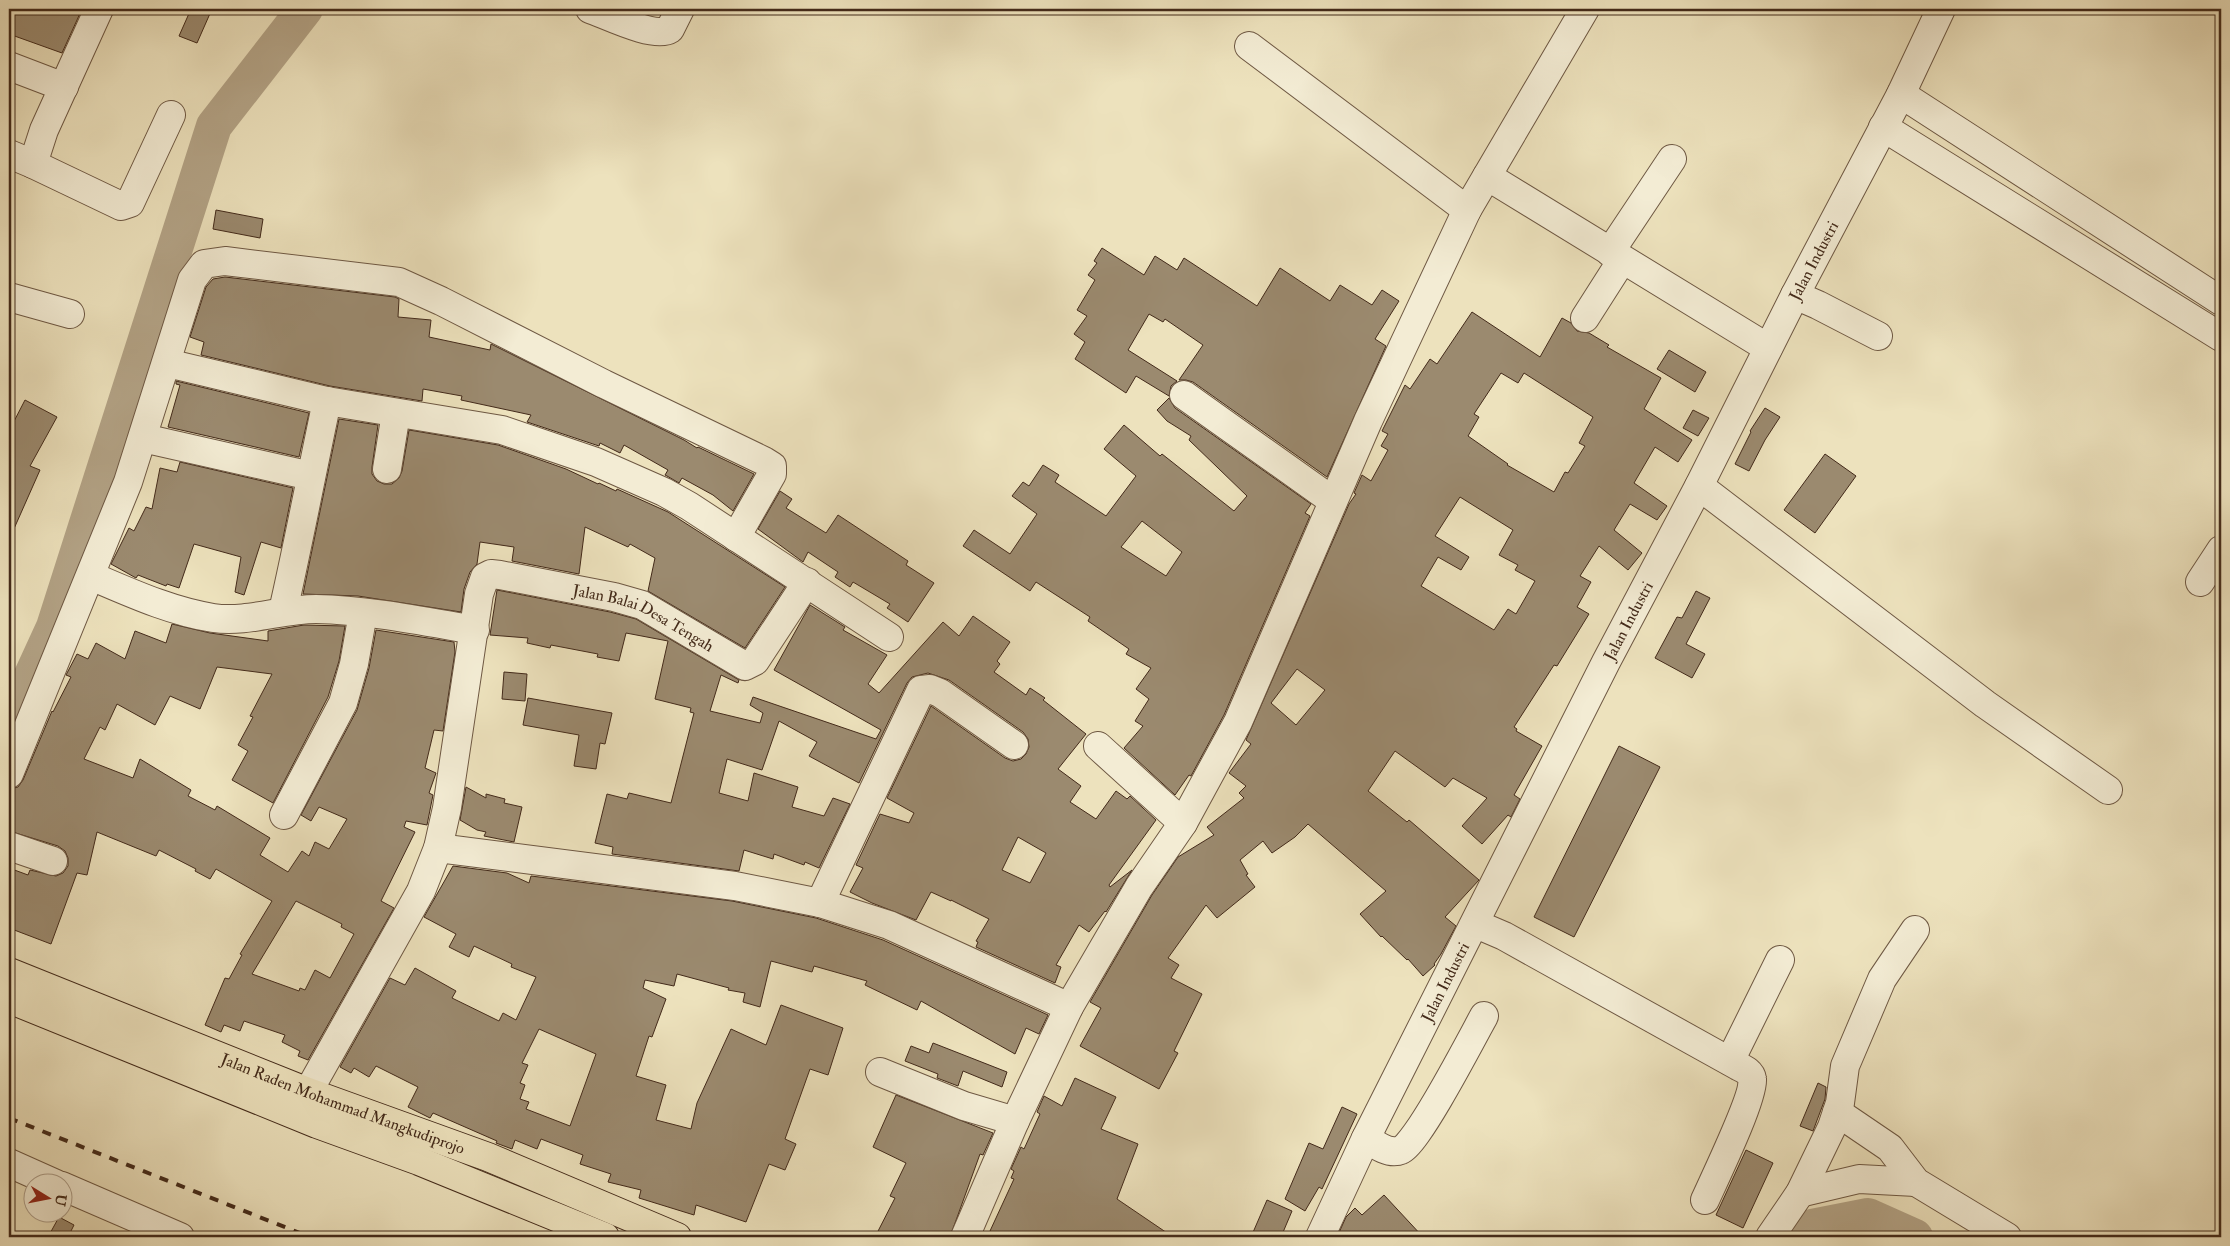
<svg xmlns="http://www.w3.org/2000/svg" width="2230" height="1246" font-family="'IM FELL Double Pica',serif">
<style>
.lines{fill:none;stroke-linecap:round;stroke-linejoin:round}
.river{stroke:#b3a386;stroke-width:36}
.building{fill:#9b8a6f;stroke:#432a1a;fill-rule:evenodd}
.minor-casing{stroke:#6e5843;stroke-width:30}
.highway-casing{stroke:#432a1a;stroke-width:30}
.minor{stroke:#f3ecd4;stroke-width:28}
.highway{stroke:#ede2bd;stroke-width:28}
.rail{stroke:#432a1a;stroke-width:4;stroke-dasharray:9 9;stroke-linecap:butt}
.labels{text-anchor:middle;stroke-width:4;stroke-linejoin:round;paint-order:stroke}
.street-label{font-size:16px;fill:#432a1a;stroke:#f3ecd4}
</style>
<rect width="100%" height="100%" fill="#ede2bd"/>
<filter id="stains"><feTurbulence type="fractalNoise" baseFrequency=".004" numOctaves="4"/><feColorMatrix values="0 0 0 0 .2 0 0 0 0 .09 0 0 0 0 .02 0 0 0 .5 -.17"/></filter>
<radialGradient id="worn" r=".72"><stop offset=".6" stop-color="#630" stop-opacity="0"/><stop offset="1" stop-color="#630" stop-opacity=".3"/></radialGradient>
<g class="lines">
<g class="river">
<path d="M9,725L54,627L214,126L305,9"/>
<path d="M1806,1237L1812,1227L1868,1216L1915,1237"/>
</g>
</g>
<g class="building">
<path d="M16,9H82L62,53L9,34Z"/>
<path d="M191,9H212L197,43L179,36Z"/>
<path d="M216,210L263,219L260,238L213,229Z"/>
<path d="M1102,248L1144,275L1155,256L1177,270L1184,258L1257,306L1280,268L1330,301L1340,285L1372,305L1382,290L1399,301L1375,339L1386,346L1327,477L1193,382L1186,380H1179L1203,345L1165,319L1163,322L1149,314L1128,350L1177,381L1171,386L1169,396L1136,376L1126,393L1075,359L1085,342L1074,334L1087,316L1077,310L1095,280L1088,275L1097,263L1094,261Z"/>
<path d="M225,277L395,297L399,299L398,317L431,320L429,337L490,350L491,344L684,440L697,448L698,447L754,474L733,511L713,495L682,478L679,483L667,476L665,475L668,470L624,445L620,453L600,443L599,446L527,422L531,415L461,400L462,396L423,389L422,401L330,386L201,355L204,342L190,337L206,287L213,279Z"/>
<path d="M1472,312L1540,357L1562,318L1571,323L1577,331L1589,333L1609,345L1607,347L1661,378L1644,409L1692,440L1678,462L1655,447L1634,483L1667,506L1657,520L1630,504L1614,530L1642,553L1628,570L1599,546L1580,576L1591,582L1577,607L1589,614L1557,666L1554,665L1514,727L1517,729L1516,731L1542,746L1514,795L1520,799L1511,817L1508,815L1482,844L1462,826L1487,798L1453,778L1445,787L1395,751L1368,791L1407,822L1409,820L1479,880L1445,917L1456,926L1441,954L1434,964L1435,965L1423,976L1408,959L1407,960L1382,936L1381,937L1360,914L1386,891L1308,824L1295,837L1272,853L1263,841L1240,860L1248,874L1246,875L1255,887L1217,918L1206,905L1168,958L1179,965L1171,978L1202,994L1174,1051L1178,1053L1159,1089L1080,1046L1101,1008L1090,1002L1152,895L1178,857L1214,835L1207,827L1244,798L1239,793L1246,786L1229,773L1251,744L1246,740L1349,504L1356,494L1354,493L1362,475L1371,481L1388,450L1381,446L1388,434L1382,431L1405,385L1410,389L1430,359L1437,364ZM1501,373L1518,383L1524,373L1593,417L1579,443L1585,446L1568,473L1565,472L1554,492L1507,465L1508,464L1468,436L1479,417L1474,414ZM1460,497L1513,530L1499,555L1518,565L1515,570L1535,581L1516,614L1508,609L1494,630L1421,586L1438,557L1461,570L1469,557L1435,536ZM1297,669L1325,690L1296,725L1271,703Z"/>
<path d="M1669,350L1706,372L1695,392L1657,369Z"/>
<path d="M176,381L309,413L299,457L168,427L180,385L176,384Z"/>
<path d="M1169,398L1175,408L1311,504L1305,513L1310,516L1224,715L1191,776L1189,775L1175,795L1124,748L1143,726L1135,721L1149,699L1136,689L1151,668L1126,654L1129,649L1088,621L1090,617L1036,582L1030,591L963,546L974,530L1010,554L1037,514L1012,496L1023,482L1029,486L1043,465L1059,475L1055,482L1106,516L1136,476L1104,449L1124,425L1160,456L1162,454L1234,511L1247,496L1189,440L1191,436L1167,421L1157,410ZM1142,521L1182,552L1166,576L1121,547Z"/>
<path d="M25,400L57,417L30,466L40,470L9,540V431Z"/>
<path d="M1765,408L1780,417L1765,440L1749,471L1735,464L1751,432L1750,431Z"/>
<path d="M1693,410L1709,418L1698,436L1683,428Z"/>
<path d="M339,419L378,425L372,467V474L377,481L384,484H392L399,478L402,471L409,430L498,445L566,469L598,484L599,483L616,491L617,489L668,512L785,587L745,648L648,591L655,558L630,544L628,547L585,527L579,574L512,561L514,547L480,542L477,564L470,572L464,589L461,612L358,596L303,594Z"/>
<path d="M1825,454L1856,476L1815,533L1784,510Z"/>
<path d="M180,462L293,488L281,548L261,542L244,595L235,592L241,557L194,544L179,588L167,584L166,586L138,575L136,578L111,564L129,528L134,531L146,507L152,509L160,468L177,472Z"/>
<path d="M780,491L792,499L786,508L826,533L838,515L908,561L906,565L934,583L908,622L887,608L890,604L853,582L850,587L835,577L838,572L808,552L803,562L758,529Z"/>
<path d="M497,590L610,612L636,619L739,680L738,683L721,675L710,711L760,723L763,713L750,705L753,697L876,739L881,730L774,670L810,605L845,627L843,630L887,655L868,684L879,693L943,622L959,636L973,616L1010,642L997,661L1000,664L994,672L1026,695L1030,688L1045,698L1043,700L1086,734L1058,769L1081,786L1070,802L1096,819L1116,791L1127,799L1130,796L1156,820L1109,885L1110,887L1132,870L1106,912L1105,911L1089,932L1079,925L1056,965L1061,967L1055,983L976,947L978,942L976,941L989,919L951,900V901L931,892L916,920L872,903L850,892L863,868L856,865L880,814L909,823L914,813L887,798L931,706L1005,758L1013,761L1021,759L1026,754L1029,747L1028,739L1023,732L949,680L928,673L912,677L907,683L859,783L809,756L817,742L779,721L762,770L727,759L719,793L748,801L754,773L798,787L792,807L824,816L833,798L850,804L819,868L805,862L804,865L774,854L773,859L744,850L739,871L612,854L613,847L595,843L607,794L627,799L629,793L671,803L694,713L690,712L691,708L655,699L668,641L626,633L619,661L597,657L598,654L551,645L550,648L527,643L528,638L490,635ZM1018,837L1046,853L1030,883L1002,870Z"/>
<path d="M1696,591L1710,598L1686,644L1705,654L1692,678L1655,658L1677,617L1682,618Z"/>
<path d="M172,624L210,633L268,641V631L304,625L345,626L339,661L328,697L273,803L232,780L248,751L238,745L253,717L250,716L272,674L217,667L200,709L170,696L155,725L117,704L105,730L100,727L84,759L133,778L140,759L191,790L188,796L215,810L217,806L270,838L260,855L288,872L302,851L309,856L315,842L329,849L347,819L319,807L311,821L301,815L357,710L369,668L376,630L454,642L455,652L443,731L434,730L425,768L436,773L429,793L433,795L427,825L406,821L404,827L415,832L381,901L394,908L308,1060L298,1056L300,1051L282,1042L285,1035L244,1021L240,1031L224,1025L221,1032L205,1025L225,978L229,979L242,955L240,954L272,901L216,869L210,879L195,871L196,869L159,850L156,856L97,832L87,875L77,873L51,944L9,928V868L28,875L30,870L56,876L63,873L68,866V858L65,851L58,846L9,831V794L10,789L18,787L23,780L52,711L53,712L71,677L66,675L77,654L88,659L96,643L125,659L135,631L166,643ZM296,901L342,924L341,927L354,934L330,978L315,970L305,990L300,988L299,991L252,974Z"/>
<path d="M504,672L527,674L525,701L502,699Z"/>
<path d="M528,698L612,713L605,744L600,743L596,769L574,766L579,735L523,725Z"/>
<path d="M1619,746L1660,767L1574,937L1534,917Z"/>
<path d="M466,787L486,798V794L505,799L504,803L522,807L514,842L484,836L486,832L477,830L460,820Z"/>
<path d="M453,866L507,873L529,883L531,876L732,901L816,918L883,940L1048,1015L1039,1034L1026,1028L1015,1054L921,1001L917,1010L865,985L867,981L814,966L812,972L771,961L760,1007L743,1002L745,993L728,990L729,988L677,974L674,986L645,980L643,988L666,999L652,1037L649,1036L636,1076L666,1085L656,1120L691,1129L697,1103L731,1029L766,1045L781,1005L843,1028L828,1075L810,1069L785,1139L796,1144L785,1170L769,1164L746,1222L696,1205L694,1215L639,1198L641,1190L608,1182L611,1174L580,1164L583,1155L541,1139L537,1149L515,1140L512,1149L496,1143L497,1141L433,1113L430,1118L408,1107L418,1087L376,1066L369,1077L354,1068L351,1073L340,1067L390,978L405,985L415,968L456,991L452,998L499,1021L503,1013L516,1020L536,977L511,967L512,964L474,946L469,957L449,947L456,934L424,917ZM539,1029L596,1054L570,1126L526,1109L529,1102L520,1099L525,1085L520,1083L528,1065L522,1063Z"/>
<path d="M933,1043L1007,1072L1002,1087L963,1071L958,1086L937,1078L938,1074L905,1061L911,1046L929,1053Z"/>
<path d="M1075,1078L1116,1097L1101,1129L1138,1144L1117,1199L1173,1237H1003L990,1231L1014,1179L1011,1178L1014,1171L1011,1169L1021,1147L1024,1149L1040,1114L1037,1112L1044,1096L1062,1106Z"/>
<path d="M1818,1083L1826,1087L1825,1099L1813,1131L1800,1126Z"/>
<path d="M896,1095L993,1133L983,1155L980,1154L950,1237H875L895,1198L890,1196L906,1163L873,1147Z"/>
<path d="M1342,1107L1357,1114L1322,1189L1319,1187L1305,1211L1285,1199L1309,1143L1323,1149Z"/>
<path d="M1746,1150L1773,1163L1743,1228L1716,1215Z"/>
<path d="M1384,1195L1423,1237H1337L1346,1217L1355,1208L1362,1215Z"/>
<path d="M1267,1200L1292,1211L1281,1237H1251Z"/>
<path d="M59,1217L74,1225L68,1237H48Z"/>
</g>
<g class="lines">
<g class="minor-casing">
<g id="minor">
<path d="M99,9L44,130L33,164L121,206L130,203L171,115"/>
<path d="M590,9C607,15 655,39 670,29L680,9"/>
<path d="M1249,46L1467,210"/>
<path d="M9,66L64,87"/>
<path d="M1901,94L2221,301"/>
<path d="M1883,127L2221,337"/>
<path d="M9,154L33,164"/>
<path d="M1487,176L1768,348"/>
<path d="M1610,252L1672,159"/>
<path d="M1795,295L1818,305L1878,336"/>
<path d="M9,297L70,314"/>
<path d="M1585,318L1622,260"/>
<path d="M167,363L327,401L502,430L596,462L664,492L689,506L889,637"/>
<path d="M1184,395L1333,501"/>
<path d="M143,438L311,476"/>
<path d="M387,469L396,413"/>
<path d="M1699,486L1985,704L2108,790"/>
<path d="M91,576C131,593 170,611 213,618C248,623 281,609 316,609C369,610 422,621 475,630"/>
<path d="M2200,582L2221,550"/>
<path d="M283,611C299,541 312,471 327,401"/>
<path d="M1098,746L1183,823"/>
<path d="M9,774L128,482L192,280L204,264L225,261L399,282L441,301L604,384L764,461L772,466V474L736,537"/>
<path d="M284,815L343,703L354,664L363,613"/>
<path d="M9,846L53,861"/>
<path d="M438,848L735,886L820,903L889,925L1069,1007"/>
<path d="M820,903L921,690L930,689L940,693L1014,745"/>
<path d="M1476,924L1504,936L1738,1066C1744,1069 1751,1072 1752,1079C1755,1095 1714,1180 1705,1200"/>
<path d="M1730,1061L1780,960"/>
<path d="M880,1072L964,1106L1015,1121"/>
<path id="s1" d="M308,1092L421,891L438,848L447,808L479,594L485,577L491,574L500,575L614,597L642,605L745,666L755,661L807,582"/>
<path d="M1837,1112L1890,1148L1916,1182L2007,1237"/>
<path d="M1366,1138C1376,1145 1389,1155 1401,1150C1417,1144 1472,1038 1484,1016"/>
<path d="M9,1163L56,1184"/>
<path d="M62,1186L180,1237"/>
<path d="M1800,1193L1859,1179L1916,1182"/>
<path d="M965,1237L1015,1121L1069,1007L1139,887L1183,823L1238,722L1368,421L1467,210L1585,9"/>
<path id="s2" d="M1320,1237L1366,1138L1606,662L1699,486L1795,295L1901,94L1941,9"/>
<path d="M1770,1237L1800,1193L1832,1127L1840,1103L1845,1066L1882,979L1915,930"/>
</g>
</g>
<g class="highway-casing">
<g id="highway">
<path id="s3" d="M9,972L308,1092L488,1157L677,1237"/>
<path d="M9,999L317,1124L419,1161L605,1237"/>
</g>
</g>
<use href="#minor" class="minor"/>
<use href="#highway" class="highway"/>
<path class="rail" d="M9,1118L310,1237"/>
</g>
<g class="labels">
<g class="street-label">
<text dy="6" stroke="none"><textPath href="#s2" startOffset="1094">Jalan Industri</textPath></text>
<text dy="6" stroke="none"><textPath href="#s1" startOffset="719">Jalan Balai Desa Tengah</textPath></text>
<text dy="6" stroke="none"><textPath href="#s2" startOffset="689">Jalan Industri</textPath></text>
<text dy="6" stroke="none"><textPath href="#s2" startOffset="284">Jalan Industri</textPath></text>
<text dy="6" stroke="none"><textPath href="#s3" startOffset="359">Jalan Raden Mohammad Mangkudiprojo</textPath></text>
</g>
</g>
<rect width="2230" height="1246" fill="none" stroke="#ede2bd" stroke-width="30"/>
<rect x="10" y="10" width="2210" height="1226" fill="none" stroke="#432a1a" stroke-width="2.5"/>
<rect x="15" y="15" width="2200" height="1216" fill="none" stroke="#432a1a"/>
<g transform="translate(48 1198) rotate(100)"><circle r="24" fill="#f3ecd4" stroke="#ad9e8a"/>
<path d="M0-4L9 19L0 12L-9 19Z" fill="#8f2418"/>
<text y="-8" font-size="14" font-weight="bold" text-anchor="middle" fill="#432a1a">U</text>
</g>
<rect width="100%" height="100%" filter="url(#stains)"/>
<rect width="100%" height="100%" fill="url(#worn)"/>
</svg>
